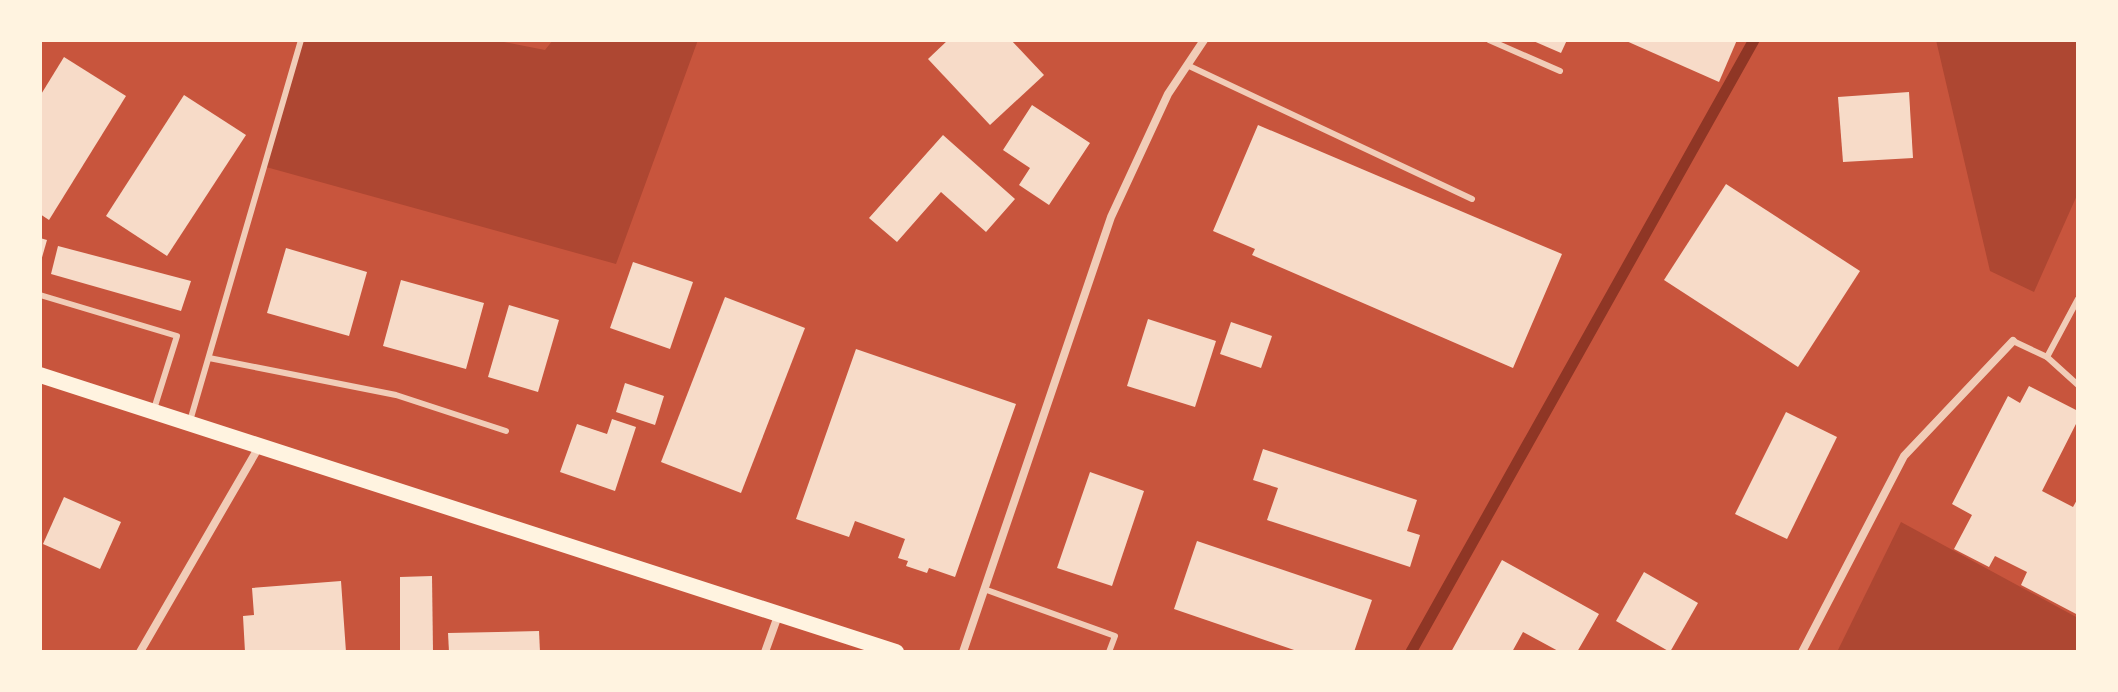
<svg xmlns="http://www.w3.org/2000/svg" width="2118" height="692" font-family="Rubik,sans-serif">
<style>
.green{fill:#ae4732}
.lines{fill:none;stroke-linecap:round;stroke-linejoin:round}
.stream{stroke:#8f3625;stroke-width:11}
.building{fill:#f7dbc8}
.service{stroke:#f1ccb7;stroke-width:6}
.minor{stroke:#f1ccb7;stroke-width:8}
.secondary{stroke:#fff3e0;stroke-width:16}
</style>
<rect width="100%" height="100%" fill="#c8553d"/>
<g class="green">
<path d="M302,40H494L545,50L553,40H698L616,264L266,167Z"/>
<path d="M1936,40H2078V193L2034,292L1990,271Z"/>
<path d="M1901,522L2078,618V652H1837Z"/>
</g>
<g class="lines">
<path class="stream" d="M1411,652L1754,40"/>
</g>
<g class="building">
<path d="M948,40H1011L1044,75L990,125L928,59Z"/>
<path d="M1531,40H1567L1561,53Z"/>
<path d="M1624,40H1737L1719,82Z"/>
<path d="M64,57L126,96L49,220L40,214V96Z"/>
<path d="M1909,92L1913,158L1843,162L1838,97Z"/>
<path d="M184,95L246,135L167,256L106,216Z"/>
<path d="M1032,105L1090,143L1049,205L1019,185L1030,168L1003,150Z"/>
<path d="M1258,125L1562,254L1513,368L1252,255L1255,249L1213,231Z"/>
<path d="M943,135L1015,199L986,232L941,192L897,242L869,218Z"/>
<path d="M1726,184L1860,271L1798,367L1664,280Z"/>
<path d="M40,238L47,240L41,261H40Z"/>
<path d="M58,246L191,281L181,311L51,274Z"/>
<path d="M286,248L367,272L349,336L267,313Z"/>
<path d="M633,262L693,282L670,349L610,328Z"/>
<path d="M401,280L484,303L466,369L383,346Z"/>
<path d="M725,297L805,328L741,493L661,462Z"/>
<path d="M509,305L559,320L538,392L488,377Z"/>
<path d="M1148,319L1216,341L1195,407L1127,386Z"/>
<path d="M1231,322L1272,336L1261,368L1220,354Z"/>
<path d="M856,349L1016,404L955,577L929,568L927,573L906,566L908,561L898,558L905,539L855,521L849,537L796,519Z"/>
<path d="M625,383L664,396L655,425L616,412Z"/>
<path d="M2029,386L2078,411V420L2042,491L2073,507L2078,498V615L2021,585L2027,572L1995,556L1989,567L1954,549L1972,515L1952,504L2008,396L2020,403Z"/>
<path d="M1786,412L1837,437L1787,539L1735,514Z"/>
<path d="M612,419L636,427L615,491L560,472L577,424L607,434Z"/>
<path d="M1263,449L1417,500L1407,531L1420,535L1410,567L1267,520L1278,488L1253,480Z"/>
<path d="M1090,472L1144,491L1112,586L1057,568Z"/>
<path d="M64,497L121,522L100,569L43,544Z"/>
<path d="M1197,541L1372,600L1354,652H1300L1174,609Z"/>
<path d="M1502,560L1599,614L1577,652H1560L1523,632L1512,652H1451Z"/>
<path d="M1644,572L1698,603L1670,652L1616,621Z"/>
<path d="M432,576L433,652H400V577Z"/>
<path d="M341,581L346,652H245L243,616L254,615L252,588Z"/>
<path d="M539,631L540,652H449L448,633Z"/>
</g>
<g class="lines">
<g class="service">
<path d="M1489,40L1560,71"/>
<path d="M1187,65L1472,199"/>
<path d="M40,295L177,336L154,409"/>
<path d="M2013,341L2047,357L2078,385"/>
<path d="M2047,357L2078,299"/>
<path d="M209,358L396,395L506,431"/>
<path d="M190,421L301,40"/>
<path d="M984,589L1115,636L1109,652"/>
</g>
<g class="minor">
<path d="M140,652L260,445"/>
<path d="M765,652L779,613"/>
<path d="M963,652L1111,217L1168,94L1204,40"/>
<path d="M1802,652L1904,456L2013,341"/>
</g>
<path class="secondary" d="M40,375L896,652"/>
</g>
<rect width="2118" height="692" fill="none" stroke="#fff3e0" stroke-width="84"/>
</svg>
